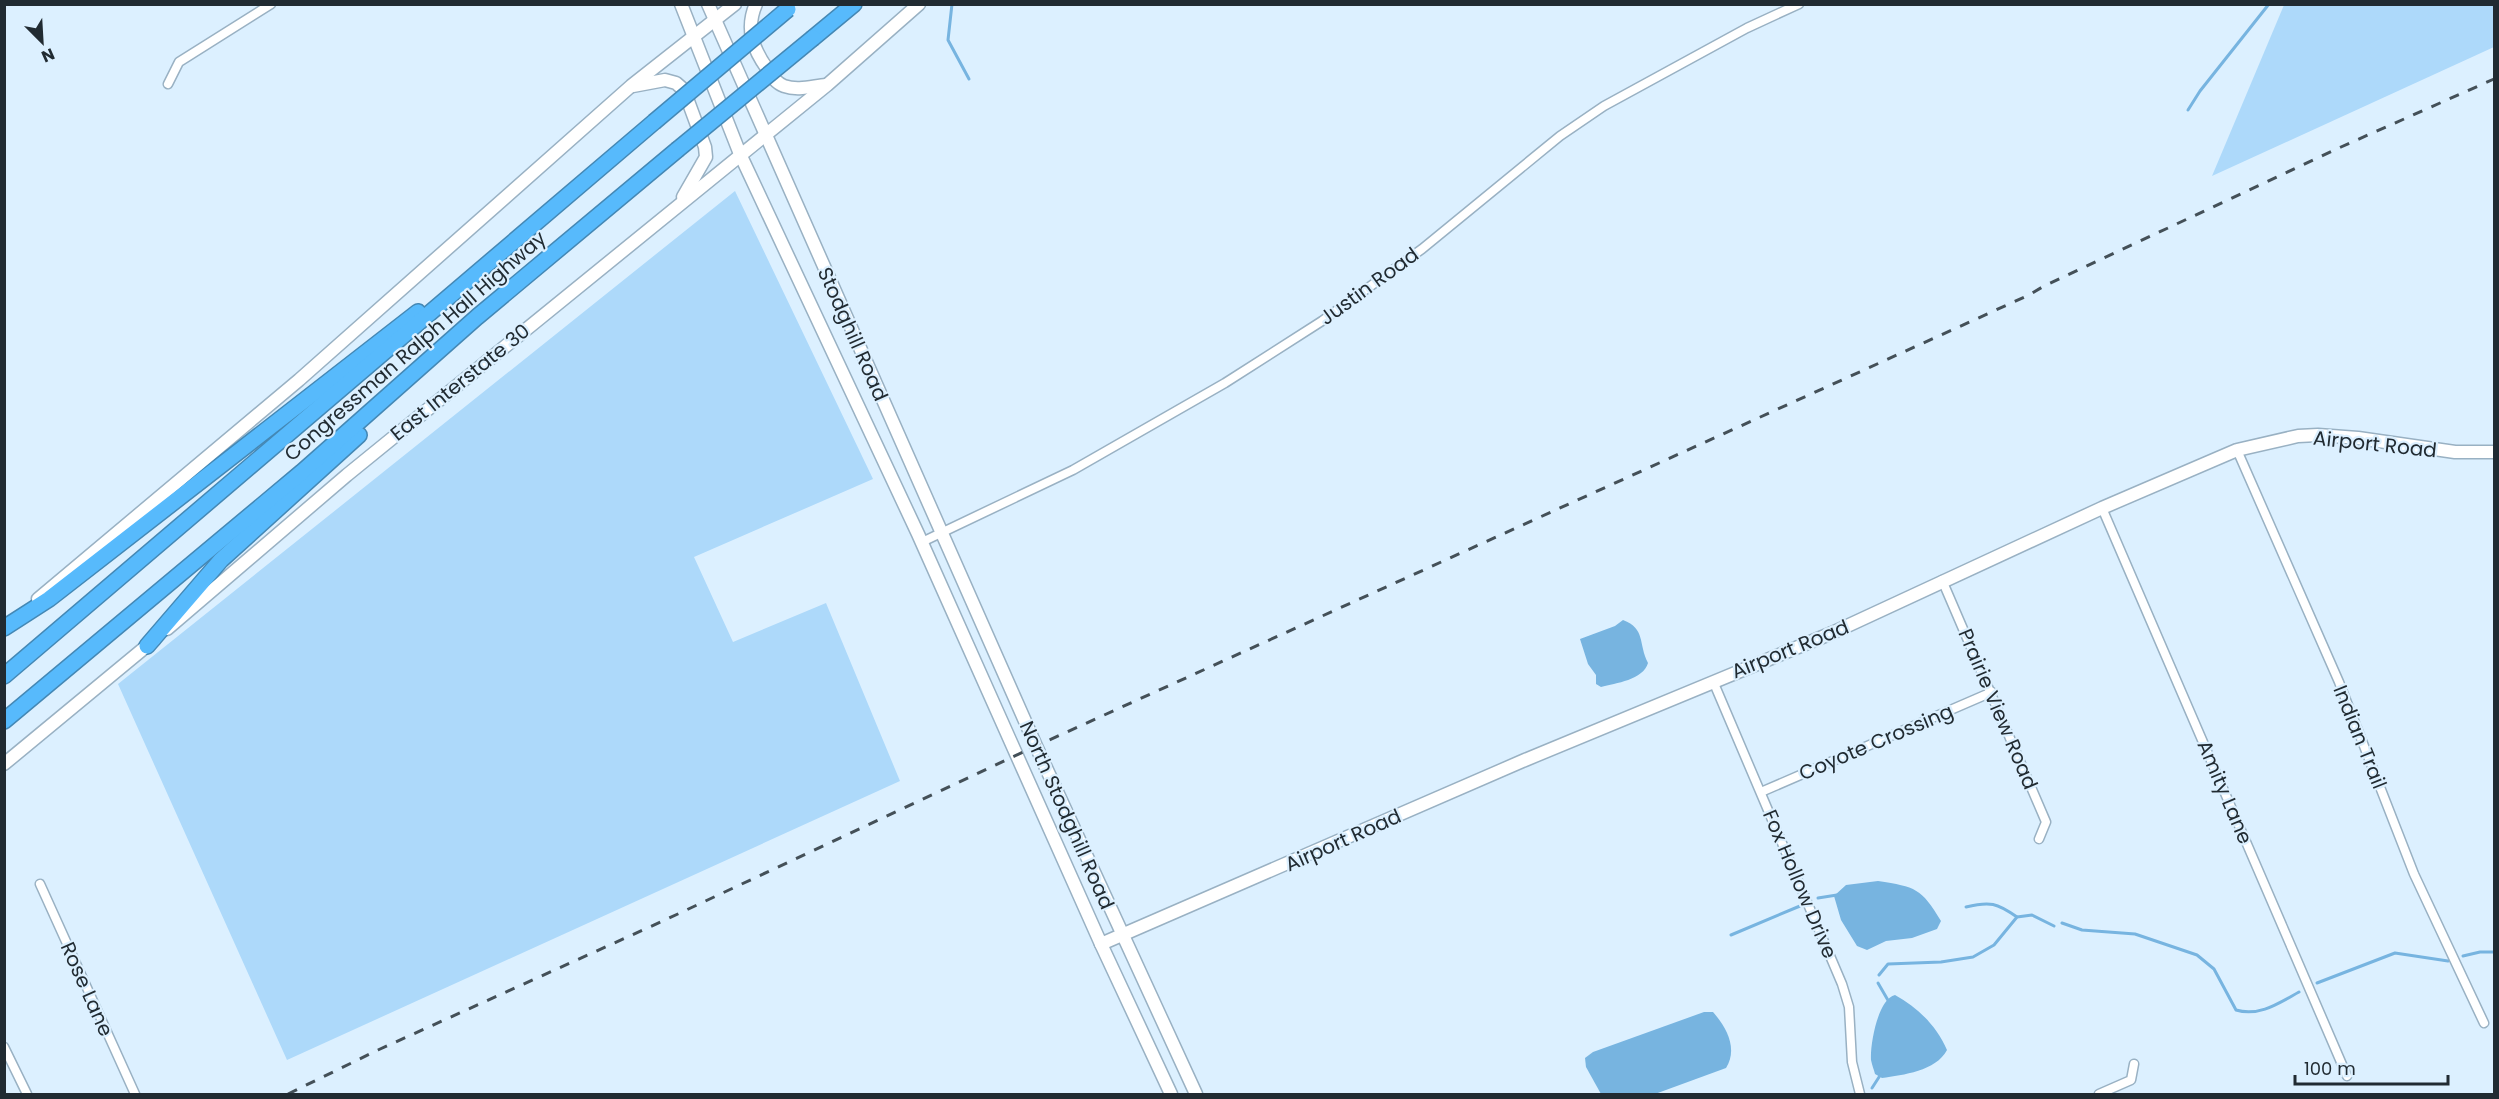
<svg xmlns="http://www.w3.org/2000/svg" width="2499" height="1099" font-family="Poppins,sans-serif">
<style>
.green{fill:#add9fa}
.water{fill:#77b4e0}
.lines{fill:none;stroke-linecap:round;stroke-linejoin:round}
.stream{stroke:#77b4e0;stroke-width:3}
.street-casing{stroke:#99b1c3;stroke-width:11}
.secondary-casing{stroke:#99b1c3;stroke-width:15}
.highway-casing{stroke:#4488b5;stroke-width:18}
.street{stroke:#fff;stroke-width:8}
.secondary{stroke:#fff;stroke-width:12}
.highway{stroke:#57bafc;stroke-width:15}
.rail{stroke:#445058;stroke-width:3;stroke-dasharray:10 10;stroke-linecap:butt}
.highway-bridge-casing{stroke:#4488b5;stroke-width:18;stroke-linecap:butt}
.highway-bridge{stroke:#57bafc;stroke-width:15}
.labels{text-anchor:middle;stroke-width:4.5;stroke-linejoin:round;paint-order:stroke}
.street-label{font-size:20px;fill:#212b32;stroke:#dcf0ff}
</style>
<rect width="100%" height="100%" fill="#dcf0ff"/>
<g class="green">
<path d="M2284,5H2494V47L2212,176Z"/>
<path d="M735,191L873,479L694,557L733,642L826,603L900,781L287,1060L118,684Z"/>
</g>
<g class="water">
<path d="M1623,620C1646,629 1638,643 1648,663C1643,680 1616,683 1601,687L1596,684V675L1588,664L1580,639L1615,626Z"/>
<path d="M1878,881C1916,887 1921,888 1941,921L1937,929L1912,938L1886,941L1867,950L1857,946L1841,920L1834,896L1846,885Z"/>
<path d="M1895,995C1918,1008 1936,1025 1947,1050C1936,1071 1903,1075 1882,1078L1875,1074C1874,1070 1872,1065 1871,1060C1870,1044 1878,999 1895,995Z"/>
<path d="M1704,1012H1713C1727,1028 1738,1049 1726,1068L1655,1094H1601L1586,1067L1585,1058L1593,1052Z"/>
</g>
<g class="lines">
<g class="stream">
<path d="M952,4L948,40L969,79"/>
<path d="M2188,110L2200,91L2269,4"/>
<path d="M1818,898L1837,895"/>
<path d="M1966,907C1990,901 1997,903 2017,917"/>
<path d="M2062,923L2082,930L2135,934L2197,955L2214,969L2236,1010C2259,1017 2279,1003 2299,992"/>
<path d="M1731,935L1800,906"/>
<path d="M2463,956L2480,952H2494"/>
<path d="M1879,975L1888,964L1941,962L1973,957L1994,945L2017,917L2032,915L2054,926"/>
<path d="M1878,983L1889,1002"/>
<path d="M2317,983L2395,953L2448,961"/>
<path d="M1872,1088L1881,1074"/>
</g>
<g class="street-casing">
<g id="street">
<path d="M168,84L179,62L271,4"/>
<path d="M2237,450L2339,682L2414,874L2484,1023"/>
<path d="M2102,508L2347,1076"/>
<path d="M922,542L1073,470L1225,383L1322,321L1422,249L1560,136L1604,106L1747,28L1799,4"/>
<path d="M1942,580L2046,822L2039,839"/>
<path d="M1713,681L1842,984L1849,1007L1852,1062L1860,1094"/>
<path d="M1761,792L1992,692"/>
<path d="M40,884L135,1094"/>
<path d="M4,1047L27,1094"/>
<path d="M2099,1094L2131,1080L2134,1064"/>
</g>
</g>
<g class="secondary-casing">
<g id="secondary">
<path d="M681,4L740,154L918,534L1101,944L1171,1094"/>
<path d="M708,4L1036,746L1196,1094"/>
<path d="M756,4C745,29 753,49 768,70C772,77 776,83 784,86C798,91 813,86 826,85"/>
<path d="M633,86L665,80L676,83L684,90L705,147L706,157L683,197"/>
<path d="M38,599L299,380L631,86L735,4"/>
<path d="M167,629L347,475L827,85L919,4"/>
<path d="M4,764L154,640"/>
<path d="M1101,944L1525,760L1832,633L2102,508L2237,450L2298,436L2318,435L2358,438L2455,452H2494"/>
</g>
</g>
<g class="highway-casing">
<g id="highway">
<path d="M813,38L854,4"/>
<path d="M4,628L49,599L418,312"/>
<path d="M147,646L221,560L359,435"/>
<path d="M4,676L654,122"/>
<path d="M4,721L302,472L477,317L677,150"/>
</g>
</g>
<use href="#street" class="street"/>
<use href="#secondary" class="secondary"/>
<use href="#highway" class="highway"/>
<path class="rail" d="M288,1094L378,1050L665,920L1036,746L2029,295L2044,286L2341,147L2494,79"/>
<g class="highway-bridge-casing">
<g id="highway-bridge">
<path d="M654,122L788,9"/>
<path d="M677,150L813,38"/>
</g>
</g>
<use href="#highway-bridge" class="highway-bridge"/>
</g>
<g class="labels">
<g class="street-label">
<text transform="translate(1369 286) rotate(-36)" y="7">Justin Road</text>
<text transform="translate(853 334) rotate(66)" y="7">Stodghill Road</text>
<text transform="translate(415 346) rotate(-41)" y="7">Congressman Ralph Hall Highway</text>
<text transform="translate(460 382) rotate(-39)" y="7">East Interstate 30</text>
<text transform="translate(2375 444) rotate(6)" y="7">Airport Road</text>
<text transform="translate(1790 649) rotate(-22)" y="7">Airport Road</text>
<text transform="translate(1998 709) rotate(67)" y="7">Prairie View Road</text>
<text transform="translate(2360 737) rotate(68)" y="7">Indian Trail</text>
<text transform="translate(1876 742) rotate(-23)" y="7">Coyote Crossing</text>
<text transform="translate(2225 792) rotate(67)" y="7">Amity Lane</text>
<text transform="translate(1067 815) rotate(66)" y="7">North Stodghill Road</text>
<text transform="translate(1343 840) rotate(-24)" y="7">Airport Road</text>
<text transform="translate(1800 884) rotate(67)" y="7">Fox Hollow Drive</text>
<text transform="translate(87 989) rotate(66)" y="7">Rose Lane</text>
</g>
</g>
<rect width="2499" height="1099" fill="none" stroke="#212b32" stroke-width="12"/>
<g transform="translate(42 42) rotate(156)" stroke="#dcf0ff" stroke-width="4.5" paint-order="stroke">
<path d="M0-4.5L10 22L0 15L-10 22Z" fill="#212b32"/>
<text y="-9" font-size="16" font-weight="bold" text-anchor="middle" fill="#212b32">N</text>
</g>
<path d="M2295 1075v9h153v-9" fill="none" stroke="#212b32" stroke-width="3"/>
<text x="2304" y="1075" font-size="18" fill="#212b32" stroke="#dcf0ff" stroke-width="4.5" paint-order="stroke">100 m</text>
</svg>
